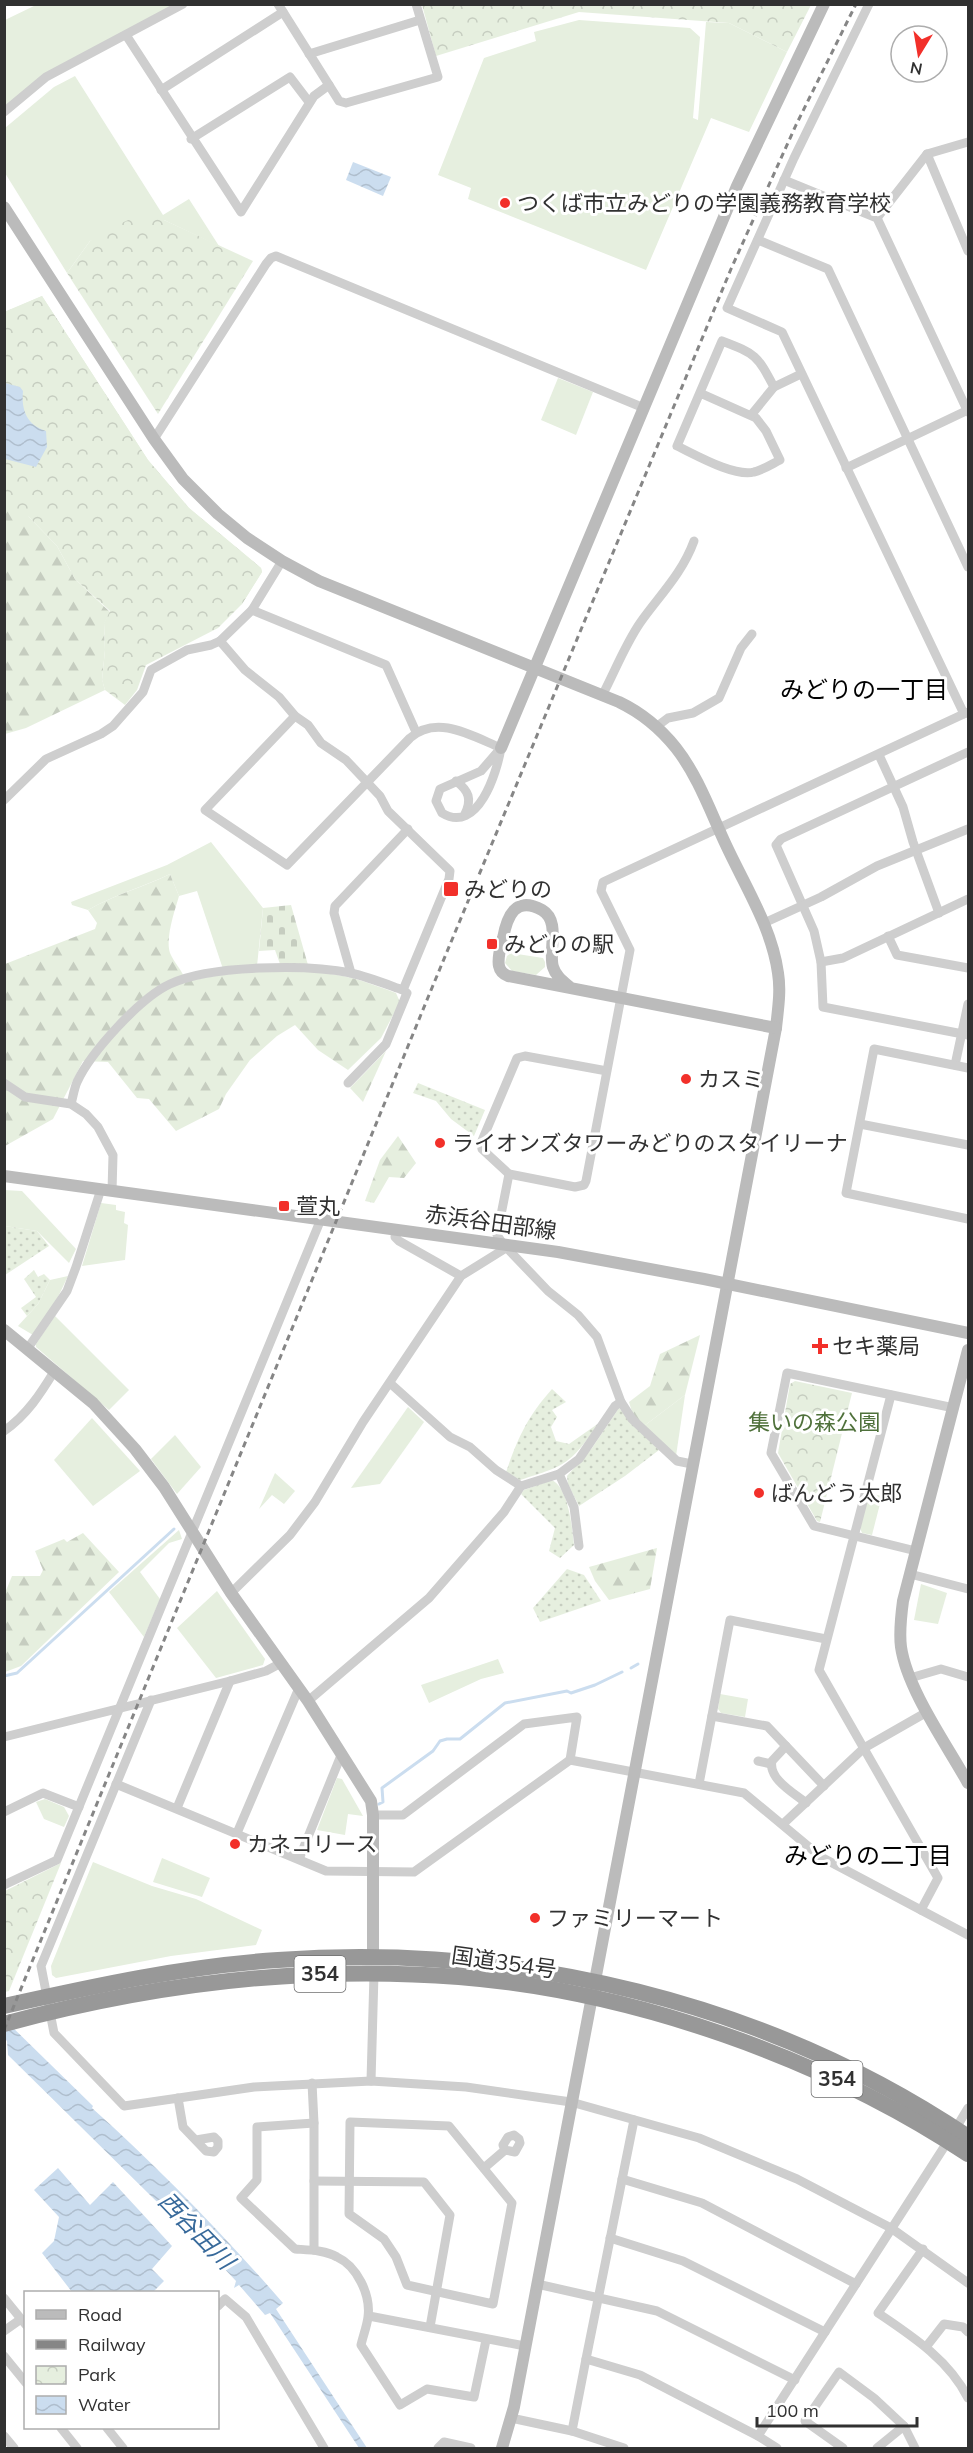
<svg xmlns="http://www.w3.org/2000/svg" width="973" height="2453" font-family="Mulish,'Noto Sans JP',sans-serif">
<style>
.grass{fill:#e6efdf}
.forest{fill:url(#forest-firs)}
.cemetery{fill:url(#cemetery-stones)}
.park{fill:url(#park-crowns)}
.garden{fill:url(#garden-dots)}
.water{fill:url(#water-waves)}
.lines{fill:none;stroke-linecap:round;stroke-linejoin:round}
.stream{stroke:#cbddef;stroke-width:3}
.street{stroke:#cecece;stroke-width:9}
.secondary{stroke:#bbb;stroke-width:12}
.highway{stroke:#989898;stroke-width:16}
.rail{stroke:#868686;stroke-width:3;stroke-dasharray:6 4.5;stroke-linecap:butt}
.poi-dot{fill:#f2302a;stroke:#fff;stroke-width:2}
.labels{text-anchor:middle;stroke-width:6;stroke-linejoin:round;paint-order:stroke}
.shield{fill:#fff;stroke:#6f6f6f;stroke-width:1.5}
.shield-label{font-size:21px;font-weight:bold;fill:#313131}
.poi-label{font-size:22px;fill:#313131;stroke:#fff;text-anchor:start}
.street-label{font-size:22px;fill:#313131;stroke:#fff}
.park-label{font-size:22px;fill:#4f713b;stroke:#fff}
.neighbourhood-label{font-size:24px;fill:#000;stroke:#fff}
.water-label{font-size:24px;font-style:italic;fill:#386a9b;stroke:#fff}
</style>
<defs>
<pattern id="forest-firs" width="22" height="20" patternUnits="userSpaceOnUse" patternTransform="scale(1.5)"><rect width="22" height="20" fill="#e6efdf"/><path d="M5 1l3.5 6h-7zM16 11l3.5 6h-7z" fill="#c6cdc0"/></pattern>
<pattern id="cemetery-stones" width="16" height="16" patternUnits="userSpaceOnUse" patternTransform="scale(1.5)"><rect width="16" height="16" fill="#e6efdf"/><path d="M2 7V4a2 2 0 0 1 4 0v3zM10 15v-3a2 2 0 0 1 4 0v3z" fill="#c6cdc0"/></pattern>
<pattern id="park-crowns" width="20" height="18" patternUnits="userSpaceOnUse" patternTransform="scale(1.5)"><rect width="20" height="18" fill="#e6efdf"/><path d="M2 6a3 3 0 1 1 6 0M12 15a3 3 0 1 1 6 0" fill="none" stroke="#c6cdc0"/></pattern>
<pattern id="garden-dots" width="8" height="8" patternUnits="userSpaceOnUse" patternTransform="scale(1.5)"><rect width="8" height="8" fill="#e6efdf"/><path d="M2 2h.1M6 6h.1" fill="none" stroke="#c6cdc0" stroke-width="1.8" stroke-linecap="round"/></pattern>
<pattern id="water-waves" width="16" height="10" patternUnits="userSpaceOnUse" patternTransform="scale(1.5)"><rect width="16" height="10" fill="#cbddef"/><path d="M0 5q4-4 8 0t8 0" fill="none" stroke="#afbecd"/></pattern>
</defs>
<rect width="100%" height="100%" fill="#fff"/>
<g class="grass">
<path d="M36,5H173L5,106V20Z"/>
<path d="M579,20L690,28L700,37L693,118L698,120L706,22L729,23L787,52L749,132L711,118L646,270L468,199L471,188L438,175L484,58L536,41L534,32Z"/>
<path d="M75,76L163,215L189,199L219,246L164,220L90,241L67,273L5,173V128L54,87Z"/>
<path d="M558,378L593,392L576,435L541,420Z"/>
<path d="M211,842L263,908L257,966L223,969L197,891L179,896L170,874C143,887 113,895 88,910L72,905L71,902L167,865Z"/>
<path d="M511,953L543,958L545,962V967L536,975L512,971L505,963L507,956Z"/>
<path d="M4,1190L22,1191L76,1249L69,1263L37,1231L5,1226Z"/>
<path d="M101,1203L116,1205V1210L125,1212L124,1223L128,1225L125,1260L82,1266Z"/>
<path d="M68,1276L57,1299L33,1335L18,1326L38,1304L50,1280Z"/>
<path d="M55,1316L129,1390L109,1410L36,1347V1344Z"/>
<path d="M685,1395L676,1456L644,1426Z"/>
<path d="M408,1407L424,1422L380,1484L351,1488Z"/>
<path d="M92,1418L140,1471L93,1506L54,1460Z"/>
<path d="M175,1435L201,1467L177,1494L151,1459Z"/>
<path d="M275,1473L295,1491L284,1504L272,1495L259,1509Z"/>
<path d="M868,1493L882,1496L872,1535L862,1533L860,1528Z"/>
<path d="M179,1530L182,1539L169,1543L140,1572L160,1599L144,1637L109,1592Z"/>
<path d="M921,1584L947,1593L938,1624L914,1620Z"/>
<path d="M217,1591L265,1659L263,1665L216,1678L177,1628Z"/>
<path d="M498,1659L504,1673L481,1679L429,1703L421,1685Z"/>
<path d="M720,1694L748,1699L745,1717L721,1713L718,1709Z"/>
<path d="M337,1778L342,1779L363,1816L348,1814L345,1835L317,1830Z"/>
<path d="M45,1799L64,1807L69,1816L64,1827L44,1819L36,1802Z"/>
<path d="M162,1858L210,1878L202,1897L153,1882Z"/>
<path d="M93,1862L152,1886L196,1899L262,1930L256,1945L171,1956L56,1978L52,1975L51,1966Z"/>
</g>
<g class="forest">
<path d="M42,296L148,460L189,508L261,568L262,572L242,604L213,617L28,516L57,546L75,579L110,612L104,624L105,650L102,680L105,690L26,728L5,734V312Z"/>
<path d="M170,874L179,896C175,910 165,938 170,953C174,963 182,969 186,982C235,970 302,966 352,978C367,982 382,988 396,993L400,1002L381,1038L348,1070L318,1050L295,1025L277,1036L250,1060L226,1094L219,1109L176,1131L149,1099L137,1098L108,1062L83,1061L53,1119L5,1146V964L95,929L97,923L88,910C113,895 144,887 170,874Z"/>
<path d="M386,1051L363,1102L350,1088Z"/>
<path d="M398,1136L416,1163L404,1178L389,1177L374,1203L365,1201L380,1160Z"/>
<path d="M700,1335L685,1395L644,1426L633,1415L629,1402L650,1386L660,1354Z"/>
<path d="M83,1533L119,1572L21,1666L5,1672V1593L12,1576H40L43,1570L35,1551L64,1539L67,1542Z"/>
<path d="M657,1548L650,1589L609,1600L595,1581L589,1567Z"/>
</g>
<path class="cemetery" d="M291,905L308,965L280,964L275,950L259,951L263,908Z"/>
<g class="park">
<path d="M422,5H811L787,52L729,23L579,12L436,56Z"/>
<path d="M135,217L164,220L253,261L158,414L67,273L90,241L108,229Z"/>
<path d="M42,296L148,460L189,508L261,568L262,572L242,604L218,628L146,665L137,690L125,705L105,690L102,680L105,650L104,623L110,611L75,579L57,546L28,516L5,502L4,312Z"/>
<path d="M795,1381L852,1393L820,1522L817,1521L778,1453L790,1384Z"/>
<path d="M61,1863L9,1991L5,1992V1891Z"/>
</g>
<g class="garden">
<path d="M418,1083L485,1110L474,1136L451,1119L436,1101L413,1093Z"/>
<path d="M5,1226L37,1231L49,1246L5,1275V1262L6,1261Z"/>
<path d="M34,1270L38,1277L44,1274L50,1280L38,1304L27,1316L21,1308L36,1297L24,1279Z"/>
<path d="M552,1389L566,1402L552,1410L557,1417L551,1427L556,1441L569,1444L599,1423C570,1464 568,1465 520,1480L506,1472C518,1438 527,1417 552,1389Z"/>
<path d="M619,1408L659,1450L625,1476L579,1506L568,1484L567,1476L592,1448Z"/>
<path d="M552,1480C569,1489 572,1527 574,1545L560,1558L549,1551L555,1528L521,1494L524,1490Z"/>
<path d="M567,1569L584,1575L601,1601L540,1622L533,1608Z"/>
</g>
<g class="water">
<path d="M353,162L391,177L383,196L346,180Z"/>
<path d="M5,383L20,387L23,391C21,410 27,425 46,431L47,447L36,467L5,459Z"/>
<path d="M4,2019L93,2106L92,2108C160,2169 223,2234 283,2303L276,2309L367,2448H359L270,2313L265,2315L239,2285L234,2288L236,2281L220,2264L8,2055L7,2041L5,2039Z"/>
<path d="M58,2168L90,2205L113,2182L172,2246L152,2269L164,2281L153,2292H72L42,2253L54,2241L59,2217L34,2190Z"/>
</g>
<g class="lines">
<g class="stream">
<path d="M631,1668L638,1664"/>
<path d="M4,1676L17,1673L174,1529"/>
<path d="M379,1804L383,1802L382,1788L433,1751L440,1741L447,1739H460L505,1703L567,1691L571,1693L595,1685L622,1672"/>
</g>
<g class="street">
<path d="M278,4L339,101L346,103L438,77L416,4"/>
<path d="M869,4L794,158L727,308L782,332L964,714"/>
<path d="M126,35L241,212L314,96L329,85"/>
<path d="M309,54L420,20"/>
<path d="M161,90L283,12"/>
<path d="M4,112L46,77L183,4"/>
<path d="M191,139L290,77L309,102"/>
<path d="M927,154L968,251"/>
<path d="M784,180L877,218L968,412"/>
<path d="M877,218L927,154L968,142"/>
<path d="M758,240L828,269L968,567"/>
<path d="M700,393L756,418L766,431L780,460C772,464 763,470 754,472C734,477 696,455 677,446L722,341C756,354 757,355 774,387"/>
<path d="M752,414L774,387L801,374"/>
<path d="M154,439L266,264L271,258L276,256L644,408"/>
<path d="M846,468L968,410"/>
<path d="M252,610L386,665L416,732"/>
<path d="M220,641L245,670L279,697L295,716L308,725L321,743L346,760L380,796L388,811L450,871L449,879L403,990"/>
<path d="M603,694C615,671 625,645 640,623C659,596 682,574 694,541"/>
<path d="M295,716L205,810L287,865L410,738C437,714 472,736 501,748"/>
<path d="M656,727L668,718L693,713L719,698L741,648L752,634"/>
<path d="M501,748C497,772 478,835 442,813L436,801L440,789L481,771Z"/>
<path d="M968,752L781,839L776,845L814,931L821,962L823,1007L968,1035"/>
<path d="M879,755L903,807L913,842L939,913"/>
<path d="M456,781C469,791 472,799 465,814"/>
<path d="M4,800L46,759L101,734L113,726L143,692L151,670L187,650L211,645L220,641L252,610L282,561"/>
<path d="M764,923L821,897L877,866L968,829"/>
<path d="M888,936L897,955L968,968"/>
<path d="M821,962L843,958L968,899"/>
<path d="M351,973L334,913L335,906L408,829"/>
<path d="M955,1065L968,1004"/>
<path d="M968,1068L874,1049L846,1193L968,1219"/>
<path d="M607,1071L525,1056L517,1058L481,1143L482,1149L509,1174L575,1187L584,1185L586,1181L630,950L601,891L603,882L968,712"/>
<path d="M4,1083L25,1097L71,1104L86,1114L98,1127L113,1155L112,1191"/>
<path d="M71,1104C73,1097 74,1089 77,1082C91,1052 140,998 170,984C209,965 308,964 351,973C368,977 386,984 403,990L407,993L386,1044L348,1083"/>
<path d="M860,1124L968,1145"/>
<path d="M509,1174L497,1235L503,1244L548,1291L578,1315L597,1337L621,1402L632,1419L677,1461L692,1464"/>
<path d="M396,1229L395,1237L399,1241L461,1276"/>
<path d="M28,1348L67,1291L76,1267L101,1189"/>
<path d="M391,1384L450,1437L470,1447L496,1470L521,1486"/>
<path d="M891,1395L819,1670L938,1878L921,1910"/>
<path d="M4,1431C27,1415 41,1393 55,1370"/>
<path d="M559,1474L574,1507L579,1546"/>
<path d="M916,1551L814,1526L771,1453L787,1373L954,1408"/>
<path d="M910,1574L968,1589"/>
<path d="M231,1593L290,1535L315,1502L363,1422L461,1276L506,1248"/>
<path d="M910,1678L941,1669L968,1677"/>
<path d="M151,1700L41,1966L54,2033L124,2106L254,2087L371,2081L466,2087L571,2102L699,2138L797,2179L891,2228L968,2283"/>
<path d="M308,1701L429,1598L504,1512L521,1486L559,1474L579,1459L615,1406L621,1402"/>
<path d="M712,1716L767,1726L824,1786"/>
<path d="M4,1737L230,1681L266,1671L281,1663"/>
<path d="M786,1746L772,1761C768,1779 794,1793 806,1803"/>
<path d="M758,1761L771,1764"/>
<path d="M116,1784L326,1871L414,1872L570,1760L744,1793L821,1857L968,1935"/>
<path d="M699,1784L730,1620L826,1639"/>
<path d="M177,1808L230,1681"/>
<path d="M4,1812L43,1793L79,1807"/>
<path d="M373,1815H403L524,1724L577,1717L570,1760"/>
<path d="M783,1824L864,1748L927,1712"/>
<path d="M237,1833L299,1688"/>
<path d="M299,1859L342,1753"/>
<path d="M4,1885L57,1860L321,1219"/>
<path d="M371,2081L374,1974"/>
<path d="M312,2083L314,2123V2250"/>
<path d="M178,2098L183,2127L206,2151L214,2152L218,2147V2141L214,2137L196,2140"/>
<path d="M634,2120L586,2359L640,2375L758,2436L777,2448"/>
<path d="M350,2122L449,2126L512,2203L493,2304L407,2285L396,2257L384,2239L349,2214Z"/>
<path d="M314,2123L257,2127V2180L241,2198L295,2249C309,2250 325,2250 337,2257C357,2266 371,2295 368,2317C367,2326 363,2336 361,2345L400,2405L427,2389L474,2397L486,2340"/>
<path d="M956,2128L968,2108"/>
<path d="M484,2168L505,2150L515,2152L520,2143L519,2139L514,2135L508,2137L503,2145L505,2150"/>
<path d="M622,2179L702,2203L856,2284"/>
<path d="M314,2181L424,2182L450,2215L430,2327"/>
<path d="M610,2238L683,2261L825,2332"/>
<path d="M923,2249L878,2313C912,2336 949,2360 968,2398"/>
<path d="M537,2284L657,2311L795,2380"/>
<path d="M4,2298L26,2325"/>
<path d="M218,2306L225,2299L246,2317L324,2448"/>
<path d="M369,2316L525,2346"/>
<path d="M4,2331L21,2319"/>
<path d="M926,2347L944,2324L963,2327L968,2332"/>
<path d="M4,2356L26,2383"/>
<path d="M511,2418L572,2431L624,2448"/>
<path d="M904,2426L915,2448"/>
<path d="M61,2428L77,2448"/>
<path d="M107,2428L123,2448"/>
<path d="M572,2431L586,2359"/>
<path d="M4,2436L14,2448"/>
<path d="M758,2436L948,2141"/>
<path d="M438,2448L444,2442L471,2448"/>
<path d="M843,2448L805,2421L839,2372L874,2398L904,2426L877,2448"/>
</g>
<g class="secondary">
<path d="M4,207L154,439L183,479L218,514L247,538L282,561L319,581L619,702C642,713 660,728 676,748C698,776 711,813 726,845C745,886 772,928 778,973C781,991 778,1009 776,1028L514,2407L502,2448"/>
<path d="M501,748L737,186L824,4"/>
<path d="M571,988C564,982 556,977 553,967C548,951 561,921 542,910C515,895 507,917 503,938C501,947 497,957 499,966C500,971 503,974 508,976L776,1028"/>
<path d="M4,1176L558,1252L704,1279L968,1333"/>
<path d="M4,1330L93,1403L135,1449L164,1487L231,1593L308,1701L371,1801L373,1815V1957"/>
<path d="M968,1350L903,1601C901,1616 899,1632 901,1647C907,1689 947,1745 968,1783"/>
</g>
<g class="highway">
<path d="M4,2006C94,1986 185,1966 278,1960C518,1943 767,2002 968,2137"/>
<path d="M4,2024C152,1984 306,1965 459,1977C633,1991 823,2058 968,2154"/>
</g>
<path class="rail" d="M4,2030L429,995L731,269L796,125L856,4"/>
</g>
<g class="poi-dot">
<circle cx="505" cy="203" r="6"/>
<rect x="443" y="881" width="16" height="16" rx="3"/>
<rect x="486" y="938" width="12" height="12" rx="3"/>
<circle cx="686" cy="1079" r="6"/>
<circle cx="440" cy="1143" r="6"/>
<rect x="278" y="1200" width="12" height="12" rx="3"/>
<path d="M817 1337h6v6h6v6h-6v6h-6v-6h-6v-6h6z"/>
<circle cx="759" cy="1493" r="6"/>
<circle cx="235" cy="1844" r="6"/>
<circle cx="535" cy="1918" r="6"/>
</g>
<g class="labels">
<g class="shield">
<rect x="294.5" y="1956" width="51" height="36" rx="4.5"/>
<rect x="811.5" y="2061" width="51" height="36" rx="4.5"/>
</g>
<g class="shield-label">
<text x="320" y="1981">354</text>
<text x="837" y="2086">354</text>
</g>
<g class="poi-label">
<text x="517" y="211">つくば市立みどりの学園義務教育学校</text>
<text x="464" y="897">みどりの</text>
<text x="504" y="952">みどりの駅</text>
<text x="698" y="1087">カスミ</text>
<text x="452" y="1151">ライオンズタワーみどりのスタイリーナ</text>
<text x="296" y="1214">萱丸</text>
<text x="832" y="1354">セキ薬局</text>
<text x="771" y="1501">ばんどう太郎</text>
<text x="247" y="1852">カネコリース</text>
<text x="547" y="1926">ファミリーマート</text>
</g>
<g class="street-label">
<text transform="translate(491 1222) rotate(8)" y="8">赤浜谷田部線</text>
<text transform="translate(504 1962) rotate(8)" y="8">国道354号</text>
</g>
<g class="park-label">
<text x="814" y="1430">集いの森公園</text>
</g>
<g class="neighbourhood-label">
<text x="864" y="698">みどりの一丁目</text>
<text x="868" y="1864">みどりの二丁目</text>
</g>
<g class="water-label">
<text transform="translate(196 2231) rotate(46)" y="8">西谷田川</text>
</g>
</g>
<rect width="973" height="2453" fill="none" stroke="#313131" stroke-width="12"/>
<rect x="24" y="2291" width="195" height="138" fill="#ffffff" stroke="#adadad" stroke-width="1.5"/>
<rect x="36" y="2310" width="30" height="9" fill="#bbbbbb" stroke="#adadad" stroke-width="1.5"/>
<text x="78" y="2321" font-size="18" fill="#313131">Road</text>
<rect x="36" y="2340" width="30" height="9" fill="#868686" stroke="#adadad" stroke-width="1.5"/>
<text x="78" y="2351" font-size="18" fill="#313131">Railway</text>
<rect x="36" y="2366" width="30" height="18" fill="url(#park-crowns)" stroke="#adadad" stroke-width="1.5"/>
<text x="78" y="2381" font-size="18" fill="#313131">Park</text>
<rect x="36" y="2396" width="30" height="18" fill="url(#water-waves)" stroke="#adadad" stroke-width="1.5"/>
<text x="78" y="2411" font-size="18" fill="#313131">Water</text>
<g transform="translate(919 54) rotate(191)"><circle r="28" fill="#ffffff" stroke="#adadad" stroke-width="1.5"/>
<path d="M0-4.5L10 22L0 15L-10 22Z" fill="#f2302a"/>
<text y="-9" font-size="16" font-weight="bold" text-anchor="middle" fill="#313131">N</text>
</g>
<path d="M757 2417v9h160v-9" fill="none" stroke="#313131" stroke-width="3"/>
<text x="766" y="2417" font-size="18" fill="#313131" stroke="#ffffff" stroke-width="4.5" paint-order="stroke">100 m</text>
</svg>
